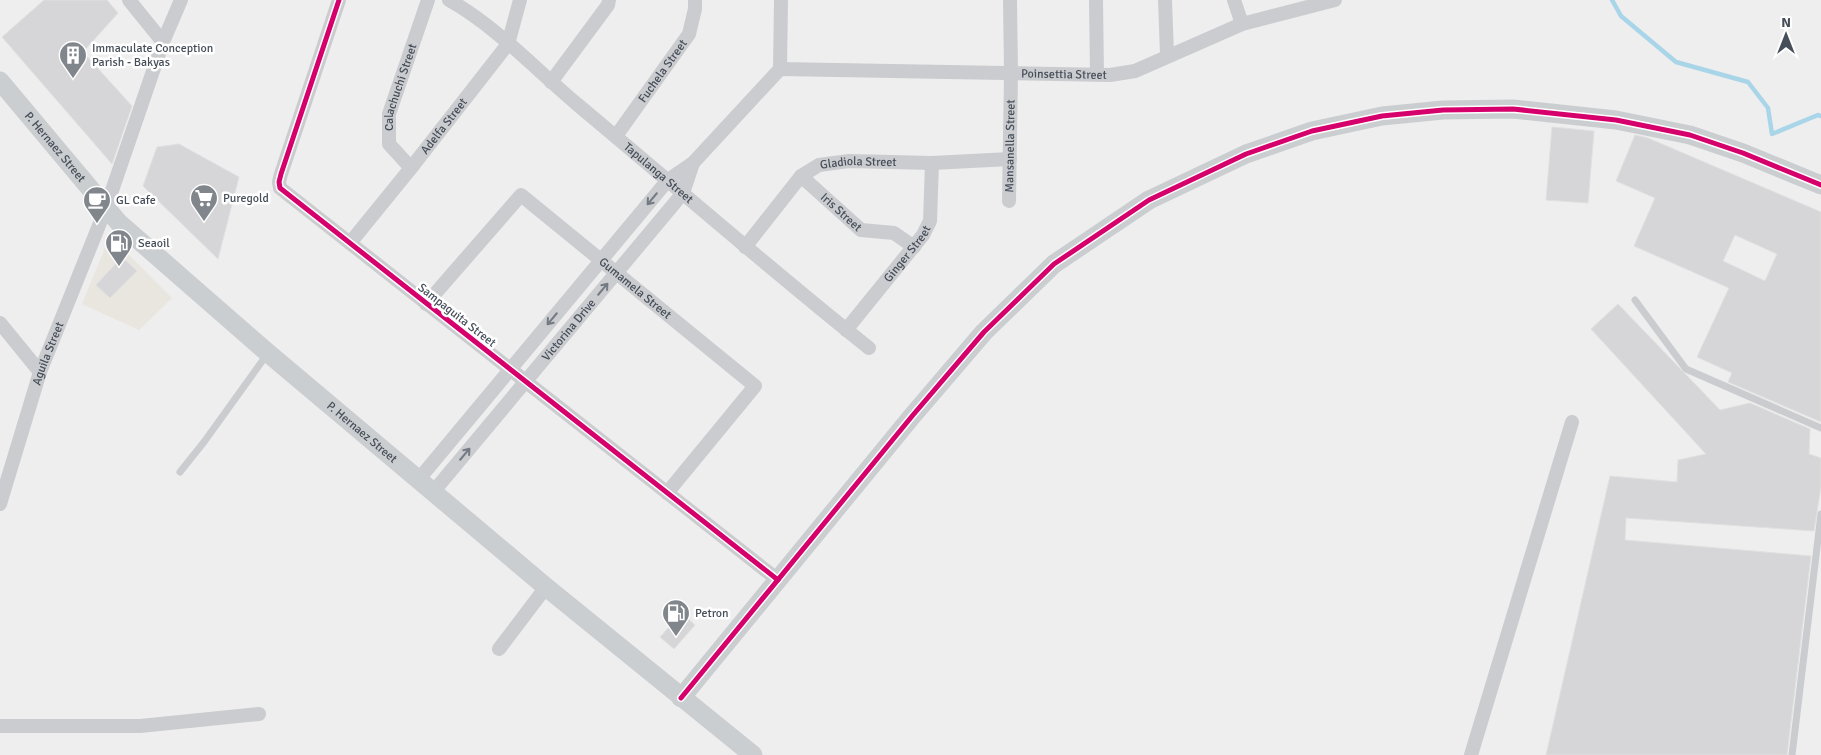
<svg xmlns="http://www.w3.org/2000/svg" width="1821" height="755" font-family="Signika,sans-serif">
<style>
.commercial{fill:#e8e6de}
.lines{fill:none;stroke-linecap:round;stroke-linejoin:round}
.stream{stroke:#a9d5e9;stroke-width:4.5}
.building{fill:#d6d6d8;stroke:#e0e0e1;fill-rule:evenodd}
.lane{stroke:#cacccf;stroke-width:7}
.street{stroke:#cacccf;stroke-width:14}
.secondary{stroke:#cbced0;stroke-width:19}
.cycleway-casing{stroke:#fff;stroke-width:8}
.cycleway{stroke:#d6006c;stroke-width:5}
.oneway{stroke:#747a82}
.labels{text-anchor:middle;stroke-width:5;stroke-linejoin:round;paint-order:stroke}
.poi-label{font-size:12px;fill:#464e59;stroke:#fff;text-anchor:start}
.street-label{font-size:12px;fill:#464e59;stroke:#fff}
</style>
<rect width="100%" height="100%" fill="#efeeee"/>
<path class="commercial" d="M110,236L172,298L139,330L82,304Z"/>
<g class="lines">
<path class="stream" d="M1612,0L1621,16L1676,62L1748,82L1768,108L1772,134L1818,115L1821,116"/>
</g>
<g class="building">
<path d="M44,0H107L118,13L83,52L132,106L112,164L2,37Z"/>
<path d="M1552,127L1594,131L1588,203L1546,200Z"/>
<path d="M1635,135L1648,138L1821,212V422L1728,382L1732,373L1697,357L1729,288L1634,246L1655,198L1616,181ZM1735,235L1777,254L1765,281L1723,261Z"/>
<path d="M179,144L239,177L218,259L143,186L157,147Z"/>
<path d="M122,257L137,271L110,298L96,285Z"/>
<path d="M1618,304L1720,410L1750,403L1810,429L1809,454L1821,458V487L1814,531L1626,518L1625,540L1811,556L1787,755H1546L1610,476L1677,482L1678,460L1706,454L1591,329Z"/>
<path d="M682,613L695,625L674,649L660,637Z"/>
</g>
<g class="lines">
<g class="lane">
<path d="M1635,300L1686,369L1821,428"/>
<path d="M180,472L204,442L268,353"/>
<path d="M1792,755L1821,514"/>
</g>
<g class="street">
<path d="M129,0L163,42"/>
<path d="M339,0L281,174L279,182L280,188L778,580"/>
<path id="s1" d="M449,0C497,27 536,70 578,105C675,186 770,269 869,348"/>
<path d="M1096,0L1097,74"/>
<path d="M1165,0L1167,55"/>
<path d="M1234,0L1242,24"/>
<path id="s2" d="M780,69L1110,75L1135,71L1242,24L1335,0"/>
<path d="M780,69L781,0"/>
<path d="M551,82L608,5L609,0"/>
<path id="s3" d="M616,136L689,34L695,9V0"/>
<path id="s4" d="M411,168L389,144V114L428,0"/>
<path id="s5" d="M801,176L861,230L894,233L914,247"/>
<path id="s6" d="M1009,201L1011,73L1010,0"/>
<path id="s7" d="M350,243L411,168L508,44L520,0"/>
<path id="s8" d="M745,247L801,176L819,165L849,161L932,163L1010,159"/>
<path id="s9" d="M426,304L521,195L755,386L667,493"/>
<path d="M0,323L40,372"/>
<path id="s10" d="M846,330L923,235L930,221L932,163"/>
<path d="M419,479L668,180L693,163L780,69"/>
<path id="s11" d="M434,491L683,193L693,163"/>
<path id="s12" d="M0,504L40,372L106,208L163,42L181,0"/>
<path d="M499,649L546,587"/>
<path d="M0,726H140L259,714"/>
<path d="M1471,755L1572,422"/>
</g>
<g class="secondary">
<path id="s13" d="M0,81L119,223L268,353L546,587L753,755"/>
<path d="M681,698L913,415L984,332L1054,264L1149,200L1246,154L1312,131L1382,116L1443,110L1513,109L1616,120L1690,135L1743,153L1821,185"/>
</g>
<g class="cycleway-casing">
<g id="cycleway">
<path d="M339,0L281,174L279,182L280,188L778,580"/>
<path d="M681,698L913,415L984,332L1054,264L1149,200L1246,154L1312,131L1382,116L1443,110L1513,109L1616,120L1690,135L1743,153L1821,185"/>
</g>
</g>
<use href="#cycleway" class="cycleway"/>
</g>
<defs><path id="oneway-shaft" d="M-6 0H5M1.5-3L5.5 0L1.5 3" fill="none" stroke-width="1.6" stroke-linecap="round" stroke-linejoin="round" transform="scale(1.25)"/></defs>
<g class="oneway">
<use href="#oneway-shaft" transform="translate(652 199) rotate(130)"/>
<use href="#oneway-shaft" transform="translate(603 289) rotate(-50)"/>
<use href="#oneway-shaft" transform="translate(552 319) rotate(130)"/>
<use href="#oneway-shaft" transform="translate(465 454) rotate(-50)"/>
</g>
<defs>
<g id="building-pin" transform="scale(1.4375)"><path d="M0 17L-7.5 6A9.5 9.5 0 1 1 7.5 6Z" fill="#81868d" stroke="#fff"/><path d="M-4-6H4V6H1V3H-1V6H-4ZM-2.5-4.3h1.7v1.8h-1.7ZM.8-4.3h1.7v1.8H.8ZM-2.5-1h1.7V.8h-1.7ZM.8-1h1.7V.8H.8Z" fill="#fff"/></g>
<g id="supermarket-pin" transform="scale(1.4375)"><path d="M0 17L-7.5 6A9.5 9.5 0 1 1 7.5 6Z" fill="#81868d" stroke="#fff"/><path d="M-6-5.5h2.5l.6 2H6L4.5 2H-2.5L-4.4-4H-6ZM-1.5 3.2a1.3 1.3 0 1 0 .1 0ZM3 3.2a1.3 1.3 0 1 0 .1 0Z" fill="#fff"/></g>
<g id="cafe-pin" transform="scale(1.4375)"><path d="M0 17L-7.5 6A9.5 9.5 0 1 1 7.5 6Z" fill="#81868d" stroke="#fff"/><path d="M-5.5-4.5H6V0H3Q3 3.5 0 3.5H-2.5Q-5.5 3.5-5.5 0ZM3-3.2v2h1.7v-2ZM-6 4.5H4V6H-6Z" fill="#fff"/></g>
<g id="fuel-pin" transform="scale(1.4375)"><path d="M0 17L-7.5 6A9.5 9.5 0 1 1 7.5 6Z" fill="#81868d" stroke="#fff"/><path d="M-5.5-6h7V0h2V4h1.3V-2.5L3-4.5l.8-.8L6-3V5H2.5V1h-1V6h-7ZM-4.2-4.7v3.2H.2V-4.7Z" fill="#fff"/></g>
</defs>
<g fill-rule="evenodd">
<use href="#building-pin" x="73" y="55"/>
<use href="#supermarket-pin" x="204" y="198"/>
<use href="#cafe-pin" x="97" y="200"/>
<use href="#fuel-pin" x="119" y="243"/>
<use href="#fuel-pin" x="676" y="613"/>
</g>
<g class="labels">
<g class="poi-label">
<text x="92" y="52">Immaculate Conception<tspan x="92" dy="14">Parish - Bakyas</tspan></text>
<text x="223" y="202">Puregold</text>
<text x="116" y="204">GL Cafe</text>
<text x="138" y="247">Seaoil</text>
<text x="695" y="617">Petron</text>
</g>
<g class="street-label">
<text dy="4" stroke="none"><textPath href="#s3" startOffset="80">Fuchela Street</textPath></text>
<text dy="4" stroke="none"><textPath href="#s2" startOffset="284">Poinsettia Street</textPath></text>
<text dy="4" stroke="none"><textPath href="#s4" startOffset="91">Calachuchi Street</textPath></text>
<text dy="4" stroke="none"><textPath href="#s7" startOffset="150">Adelfa Street</textPath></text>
<text dy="4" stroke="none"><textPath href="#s6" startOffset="55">Mansanella Street</textPath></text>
<text dy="4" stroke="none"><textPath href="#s13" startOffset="86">P. Hernaez Street</textPath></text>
<text dy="4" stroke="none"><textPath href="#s8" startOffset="151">Gladiola Street</textPath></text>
<text dy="4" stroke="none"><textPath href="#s1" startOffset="272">Tapulanga Street</textPath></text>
<text dy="4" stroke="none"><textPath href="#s5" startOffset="54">Iris Street</textPath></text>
<text dy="4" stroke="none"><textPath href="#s10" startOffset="98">Ginger Street</textPath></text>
<text dy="4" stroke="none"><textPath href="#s9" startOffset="292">Gumamela Street</textPath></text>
<text transform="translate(457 315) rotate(38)" y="4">Sampaguita Street</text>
<text dy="4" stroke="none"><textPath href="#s11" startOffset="210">Victorina Drive</textPath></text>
<text dy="4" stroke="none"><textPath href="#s12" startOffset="158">Aguila Street</textPath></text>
<text dy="4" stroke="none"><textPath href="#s13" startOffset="506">P. Hernaez Street</textPath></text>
</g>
</g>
<g transform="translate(1786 35)" stroke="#ffffff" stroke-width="4" paint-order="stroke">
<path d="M0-4L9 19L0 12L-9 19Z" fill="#464e59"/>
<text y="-8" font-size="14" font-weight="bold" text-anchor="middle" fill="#464e59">N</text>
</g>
</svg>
